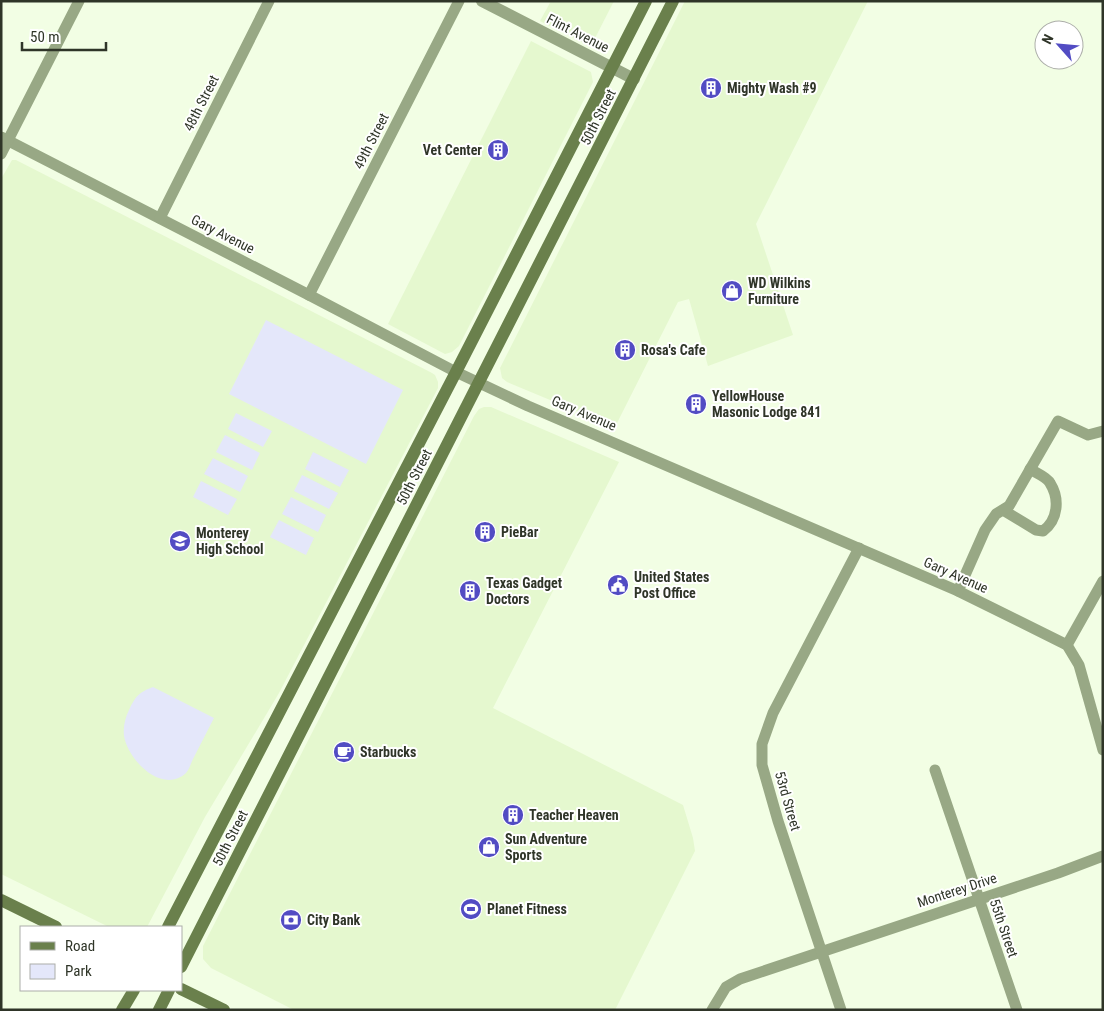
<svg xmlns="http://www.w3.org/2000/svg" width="1104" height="1011" font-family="'Roboto Condensed',sans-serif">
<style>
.built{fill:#e5f8cf}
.green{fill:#e4e7fa}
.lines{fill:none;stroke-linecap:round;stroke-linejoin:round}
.minor{stroke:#98a885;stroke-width:11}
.tertiary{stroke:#98a885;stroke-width:12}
.secondary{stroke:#6a804c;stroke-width:12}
.labels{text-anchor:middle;stroke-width:4;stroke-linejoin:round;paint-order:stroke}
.street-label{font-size:14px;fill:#2f3528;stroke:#fff}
.poi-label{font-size:14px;font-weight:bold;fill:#2f3528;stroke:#fff;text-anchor:start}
</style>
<rect width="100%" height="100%" fill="#f2fee4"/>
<g class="built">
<path d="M551,1H614L593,42L588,45L540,21Z"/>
<path d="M685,1H868L756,224L793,335L708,366L689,299L678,302L615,427L507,382L502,378L500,368Z"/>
<path d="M531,41L591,72L593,82L459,346L452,352L445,354L388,324Z"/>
<path d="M12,160H16L432,373L435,375L438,382V388L279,693L205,817L147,927H109L1,874V179Z"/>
<path d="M484,407H491L619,462L493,708L683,805L693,838L695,851L615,1010H294L211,968L203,959V946L474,416L479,409Z"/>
</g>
<g class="green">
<path d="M266,320L403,390L366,464L229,394Z"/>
<path d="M236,413L272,431L263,447L228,429Z"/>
<path d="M225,435L260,453L252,470L216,452Z"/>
<path d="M313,452L349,470L340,487L305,469Z"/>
<path d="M213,458L248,476L240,492L204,474Z"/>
<path d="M302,475L338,493L329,509L294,491Z"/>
<path d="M201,481L237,499L228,515L193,497Z"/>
<path d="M291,497L326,515L318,532L282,514Z"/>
<path d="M279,520L314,538L306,555L270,537Z"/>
<path d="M153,687L214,718C207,732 200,745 193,759C191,763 189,770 186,773C162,795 128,760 124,736C123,727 125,718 129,710C135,697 139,692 153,687Z"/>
</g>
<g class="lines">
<g class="minor">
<path d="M1,137L309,295L456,372L528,406L958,591L1067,645L1079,665L1103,750"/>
<path d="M1,154L79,1"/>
<path d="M160,218L269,1"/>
<path d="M309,295L459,1"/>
<path d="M1003,510L1036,530L1043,531C1058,520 1060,499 1050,483C1047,477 1036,473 1030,469"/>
<path d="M958,591L985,530L996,514L1009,506L1058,421L1088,435L1103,431"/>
<path d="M1067,645L1103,581"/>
<path d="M935,770L1017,1010"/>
<path d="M712,1010L726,987L740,979L1058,873L1103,856"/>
<path d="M841,1010L778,821L762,765V744L773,713L859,548"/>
</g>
<path class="tertiary" d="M482,1L634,79"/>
<g class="secondary">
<path d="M1,900L56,927"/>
<path d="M168,927L456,372L646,1"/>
<path d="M181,967L673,1"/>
<path d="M181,989L224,1010"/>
<path d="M122,1010L134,990"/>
<path d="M159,1010L169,990"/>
</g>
</g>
<defs>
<g id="building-disc" transform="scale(1.125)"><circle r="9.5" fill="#524cc3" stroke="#fff"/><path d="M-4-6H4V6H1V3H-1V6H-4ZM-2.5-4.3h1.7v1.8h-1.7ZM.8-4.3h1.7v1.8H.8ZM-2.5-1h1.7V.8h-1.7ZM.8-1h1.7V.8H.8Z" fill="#fff"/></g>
<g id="shop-disc" transform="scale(1.125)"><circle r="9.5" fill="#524cc3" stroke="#fff"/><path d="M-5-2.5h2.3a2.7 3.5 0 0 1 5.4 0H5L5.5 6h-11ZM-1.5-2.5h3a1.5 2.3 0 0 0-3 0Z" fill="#fff"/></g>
<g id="school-disc" transform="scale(1.125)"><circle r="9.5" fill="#524cc3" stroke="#fff"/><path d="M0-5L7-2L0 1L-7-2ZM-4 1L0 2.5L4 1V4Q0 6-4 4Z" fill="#fff"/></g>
<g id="civic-disc" transform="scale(1.125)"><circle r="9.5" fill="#524cc3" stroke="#fff"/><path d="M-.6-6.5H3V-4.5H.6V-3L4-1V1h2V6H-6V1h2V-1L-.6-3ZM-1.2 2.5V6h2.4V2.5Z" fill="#fff"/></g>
<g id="cafe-disc" transform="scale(1.125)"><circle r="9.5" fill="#524cc3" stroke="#fff"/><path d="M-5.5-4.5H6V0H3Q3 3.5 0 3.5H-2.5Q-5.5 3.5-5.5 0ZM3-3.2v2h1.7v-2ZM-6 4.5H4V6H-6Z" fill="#fff"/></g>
<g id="stadium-disc" transform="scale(1.125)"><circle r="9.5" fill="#524cc3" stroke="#fff"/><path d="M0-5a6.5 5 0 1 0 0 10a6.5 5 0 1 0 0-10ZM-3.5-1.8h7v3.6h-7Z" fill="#fff"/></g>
<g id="bank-disc" transform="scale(1.125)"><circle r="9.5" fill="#524cc3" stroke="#fff"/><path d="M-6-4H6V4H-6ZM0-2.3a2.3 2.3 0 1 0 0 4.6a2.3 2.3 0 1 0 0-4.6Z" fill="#fff"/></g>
</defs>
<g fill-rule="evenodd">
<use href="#building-disc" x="711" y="88"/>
<use href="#building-disc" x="498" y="150"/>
<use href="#shop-disc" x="732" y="291"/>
<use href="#building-disc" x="625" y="350"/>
<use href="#building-disc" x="696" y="404"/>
<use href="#building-disc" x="485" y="532"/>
<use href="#school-disc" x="180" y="541"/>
<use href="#civic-disc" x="618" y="585"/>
<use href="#building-disc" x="470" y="591"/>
<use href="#cafe-disc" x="344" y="752"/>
<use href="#building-disc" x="513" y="815"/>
<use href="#shop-disc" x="489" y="847"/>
<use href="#stadium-disc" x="471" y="909"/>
<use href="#bank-disc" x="291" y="920"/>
</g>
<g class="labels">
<g class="street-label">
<text transform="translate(578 33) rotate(27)" y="5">Flint Avenue</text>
<text transform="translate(201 103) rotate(-63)" y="5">48th Street</text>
<text transform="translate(598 117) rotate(-63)" y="5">50th Street</text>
<text transform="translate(371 141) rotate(-63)" y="5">49th Street</text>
<text transform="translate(223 234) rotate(27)" y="5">Gary Avenue</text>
<text transform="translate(584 413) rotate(23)" y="5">Gary Avenue</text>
<text transform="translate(414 477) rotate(-63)" y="5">50th Street</text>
<text transform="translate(956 575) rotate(24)" y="5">Gary Avenue</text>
<text transform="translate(788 801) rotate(74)" y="5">53rd Street</text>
<text transform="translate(230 838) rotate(-63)" y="5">50th Street</text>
<text transform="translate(957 890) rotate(-18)" y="5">Monterey Drive</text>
<text transform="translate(1004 928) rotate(71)" y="5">55th Street</text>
</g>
<g class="poi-label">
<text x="727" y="93">Mighty Wash #9</text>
<text x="482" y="155" text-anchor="end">Vet Center</text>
<text x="748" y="288">WD Wilkins<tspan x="748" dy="16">Furniture</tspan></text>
<text x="641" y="355">Rosa's Cafe</text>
<text x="712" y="401">YellowHouse<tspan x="712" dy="16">Masonic Lodge 841</tspan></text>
<text x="501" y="537">PieBar</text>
<text x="196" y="538">Monterey<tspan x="196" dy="16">High School</tspan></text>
<text x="634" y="582">United States<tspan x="634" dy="16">Post Office</tspan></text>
<text x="486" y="588">Texas Gadget<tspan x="486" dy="16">Doctors</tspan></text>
<text x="360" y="757">Starbucks</text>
<text x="529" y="820">Teacher Heaven</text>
<text x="505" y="844">Sun Adventure<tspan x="505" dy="16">Sports</tspan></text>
<text x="487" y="914">Planet Fitness</text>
<text x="307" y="925">City Bank</text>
</g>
</g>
<rect width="1104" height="1011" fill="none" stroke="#2f3528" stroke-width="5"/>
<rect x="20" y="926" width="162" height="65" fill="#ffffff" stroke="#acaea9"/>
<rect x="30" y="942" width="25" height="8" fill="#6a804c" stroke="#acaea9"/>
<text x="65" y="951" font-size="15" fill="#2f3528">Road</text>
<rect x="30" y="964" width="25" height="15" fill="#e4e7fa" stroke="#acaea9"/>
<text x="65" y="976" font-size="15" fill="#2f3528">Park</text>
<g transform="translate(1059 45) rotate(297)"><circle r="24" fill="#ffffff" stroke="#acaea9"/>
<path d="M0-4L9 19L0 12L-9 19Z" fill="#524cc3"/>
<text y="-8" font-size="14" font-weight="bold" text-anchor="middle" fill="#2f3528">N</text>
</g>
<path d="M22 42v8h84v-8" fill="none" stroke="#2f3528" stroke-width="2.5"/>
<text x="30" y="42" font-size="15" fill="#2f3528" stroke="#ffffff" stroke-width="4" paint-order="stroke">50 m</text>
</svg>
